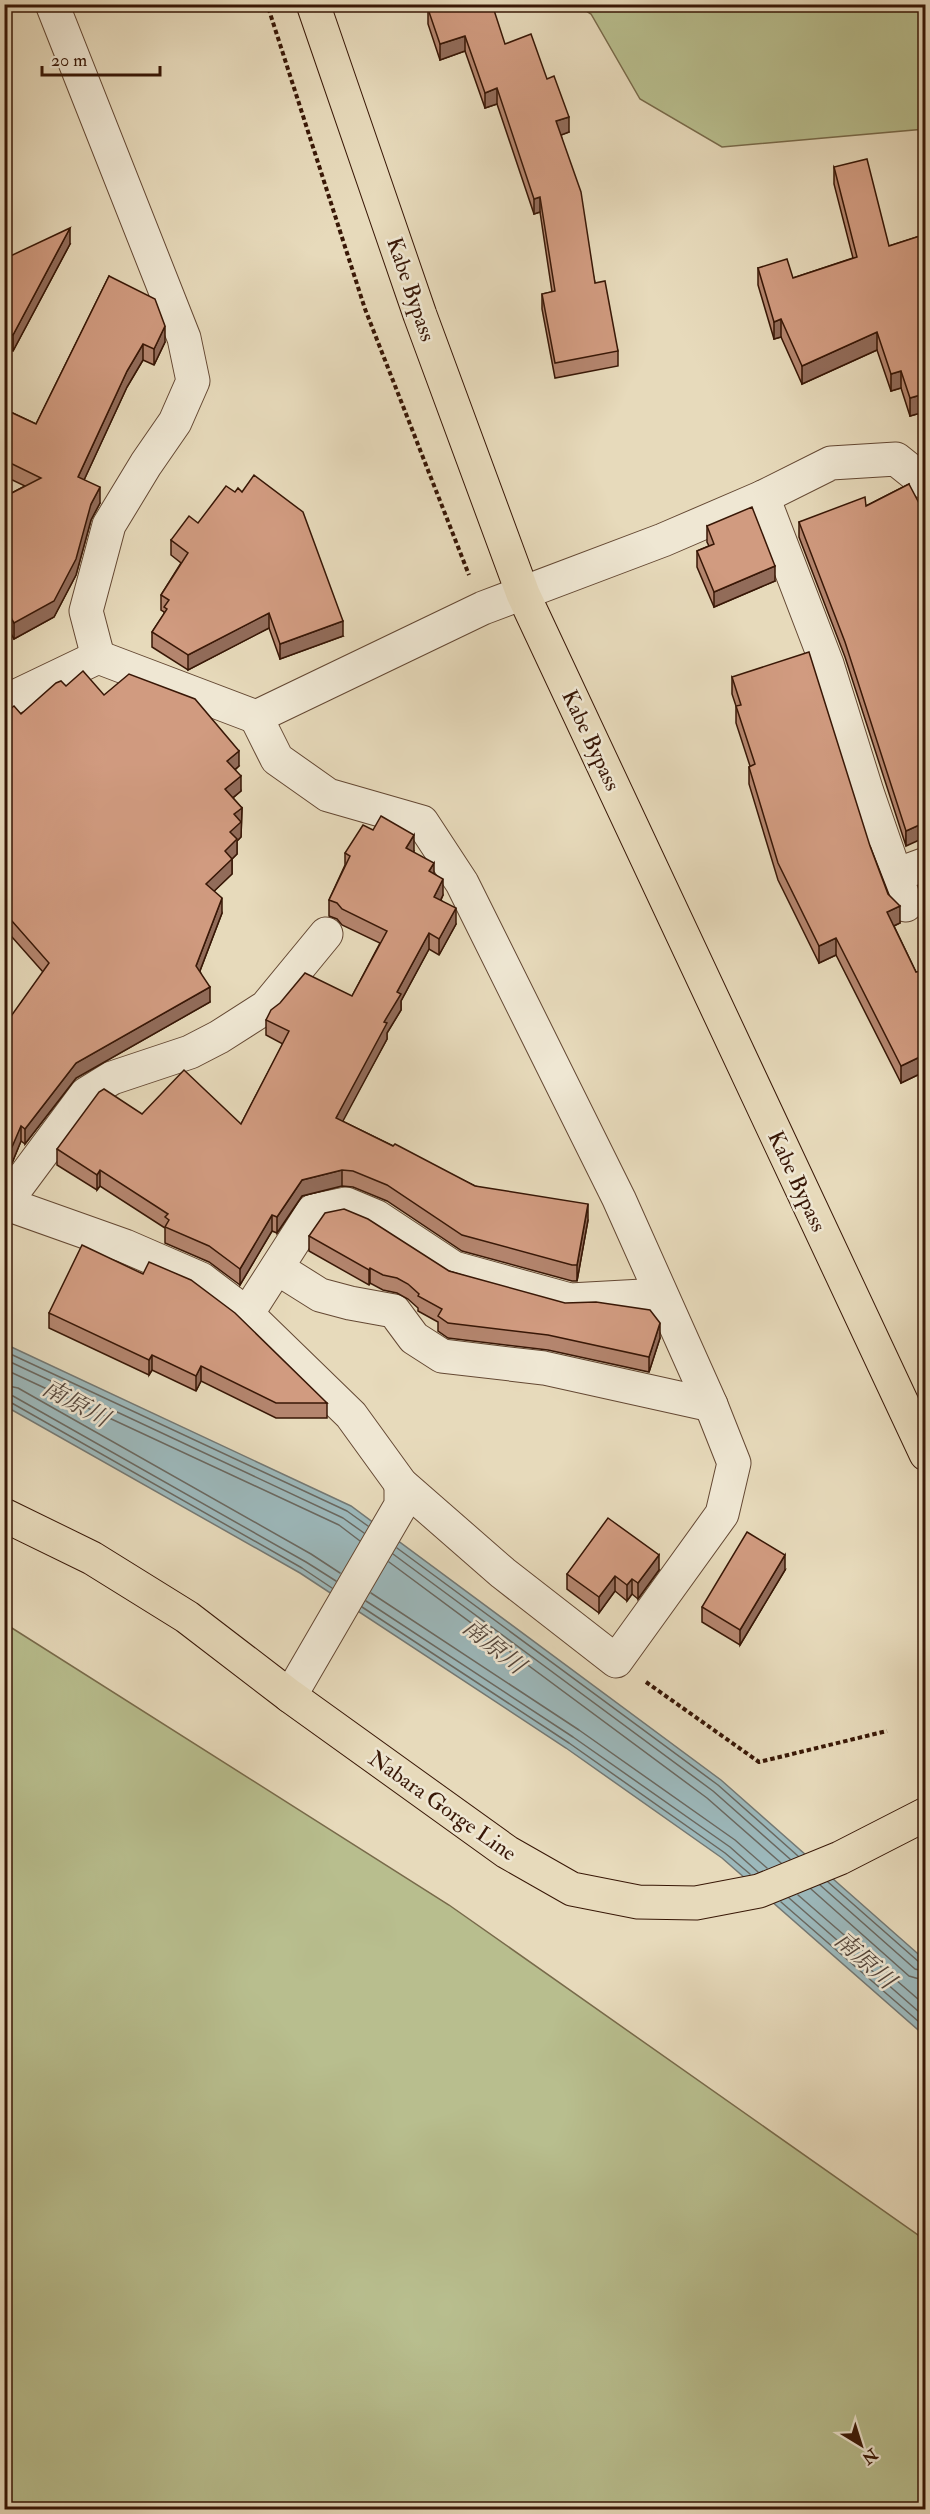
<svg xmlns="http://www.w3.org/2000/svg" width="930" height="2514" font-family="'IM FELL Double Pica','Noto Serif JP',serif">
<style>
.green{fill:#b8be8e;stroke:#786a4a;stroke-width:1.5}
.water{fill:#9cb8bb;stroke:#747873;stroke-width:1.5}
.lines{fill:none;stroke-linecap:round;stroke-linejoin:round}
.shore{stroke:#6a6860;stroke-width:1.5}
.minor-casing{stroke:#644833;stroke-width:35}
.major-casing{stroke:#381706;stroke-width:35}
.highway-casing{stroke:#381706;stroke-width:35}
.path{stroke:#381706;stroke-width:4;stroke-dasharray:4.5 3;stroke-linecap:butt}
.minor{stroke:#efe7d3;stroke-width:33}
.major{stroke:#e7dabb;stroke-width:33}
.highway{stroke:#e7dabb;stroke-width:33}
.wall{fill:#b4856e;stroke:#381706;stroke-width:1.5}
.shaded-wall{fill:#926c5a;stroke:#381706;stroke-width:1.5}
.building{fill:#d19b80;stroke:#381706;stroke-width:1.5}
.labels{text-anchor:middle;stroke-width:5;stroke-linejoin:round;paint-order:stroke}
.street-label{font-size:22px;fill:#381706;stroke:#efe7d3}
.water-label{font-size:24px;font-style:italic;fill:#56473c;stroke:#efe7d3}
</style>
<rect width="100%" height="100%" fill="#e7dabb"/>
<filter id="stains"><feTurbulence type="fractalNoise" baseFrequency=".00333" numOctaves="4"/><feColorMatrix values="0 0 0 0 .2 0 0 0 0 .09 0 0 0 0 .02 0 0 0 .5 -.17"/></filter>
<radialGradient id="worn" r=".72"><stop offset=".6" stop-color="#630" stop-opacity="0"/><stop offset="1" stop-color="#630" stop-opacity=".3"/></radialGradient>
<g class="green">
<path d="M577,5H925V129L722,147L640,99L591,14Z"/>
<path d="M4,1623L449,1905L925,2240V2509H5Z"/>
</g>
<path class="water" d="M5,1344L351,1506L721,1780L925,1960V2036L722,1858L566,1748L300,1573L5,1406Z"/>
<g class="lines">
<g class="shore">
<path d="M4,1351L347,1511L368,1526"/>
<path d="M4,1359L343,1518L364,1533"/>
<path d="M4,1369L339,1525L360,1541"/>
<path d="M4,1385L18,1388L311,1554L340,1573"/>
<path d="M4,1394L13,1396L306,1562L336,1581"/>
<path d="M4,1401L10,1402L302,1568L332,1588"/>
<path d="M397,1548L718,1785L798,1856"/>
<path d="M393,1554L713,1791L790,1859"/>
<path d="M389,1562L707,1798L781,1863"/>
<path d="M371,1593L579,1730L735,1840L767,1868"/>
<path d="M366,1601L573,1737L730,1847L758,1872"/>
<path d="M362,1607L569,1743L725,1853L750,1874"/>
<path d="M828,1882L919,1962L926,1964"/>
<path d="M820,1885L915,1969L926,1972"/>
<path d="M811,1889L909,1976L926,1981"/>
<path d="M798,1895L926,2006"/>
<path d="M789,1898L926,2018"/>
<path d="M781,1902L926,2028"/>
</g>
<g class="minor-casing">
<g id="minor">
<path d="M52,4L184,338L193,381L175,422L146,464L109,525L86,611L98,657"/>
<path d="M763,497L827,664L867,792L906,905"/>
<path d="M4,702L98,657L256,717L483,608L663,540L763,497L831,463L896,459L926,483"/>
<path d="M896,875L926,864"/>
<path d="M4,1203L125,1246L201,1279L247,1314L351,1415L401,1484L503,1573L616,1661L722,1514L734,1463L711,1405L619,1199L462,883L422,822L328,795L277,759L256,717"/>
<path d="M5,1203L86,1094L112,1078L190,1052L219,1037L266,1007L326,934"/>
<path d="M277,1268L320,1295L350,1303L394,1311L414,1338L442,1356L544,1368L711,1405"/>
<path d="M247,1314L313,1211L346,1204L377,1217L454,1268L570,1300L661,1295"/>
<path d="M290,1696L401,1505V1484"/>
</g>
</g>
<g class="major-casing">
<path id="major" d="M4,1515L92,1558L187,1617L290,1696L507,1852L572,1889L638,1902L696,1903L759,1891L840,1858L926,1814"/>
</g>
<g class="highway-casing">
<path id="highway" d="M313,4L420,315L523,594L926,1454"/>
</g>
<g class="path">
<path d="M262,4L269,10L365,309L469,575"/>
<path d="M646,1682L759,1762L887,1731"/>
</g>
<use href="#minor" class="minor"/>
<use href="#major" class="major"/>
<use href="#highway" class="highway"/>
</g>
<g class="wall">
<path d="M428,9L505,44L547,79L569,132L561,135L595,283L618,351V366L555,378L542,309V294L552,292L540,212L534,214L497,104L485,108L465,51L440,60L428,24Z"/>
<path d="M834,167L889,246L926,234V415L924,412L910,416L901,388L891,391L877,350L802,384L781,337L774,339L758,285V268L793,278L853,258L834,184Z"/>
<path d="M70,244L13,351L11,350L4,361V259Z"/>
<path d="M109,276L165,342L154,365L143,360L127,387L84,480L100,503L91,520L76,575L54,617L14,639L4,622V497L25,486L4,476V409L36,424Z"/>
<path d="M909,484L906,846L845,657L799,537V522L866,506Z"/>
<path d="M707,526L775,581L714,607L697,567V551L709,546L707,542Z"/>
<path d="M171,540L343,636L280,659L269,628L188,670L152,647V632L164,614V612L161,610V595L181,563L171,555Z"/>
<path d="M732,677L870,846L900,923L894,926L916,972L924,978H926V1071L901,1083L836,955L819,963L778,880L749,784V767L750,766L736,723V706L732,694Z"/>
<path d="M66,686L104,695L239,766L235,770L241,791L233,798L242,808L241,837L237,841V854L232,859V874L214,891L222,913L200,971L210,1002L76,1078L25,1144L21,1141L12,1163L43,972L4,928V714H21Z"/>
<path d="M373,830L414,851L413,852L434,874L443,895L441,900L456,924L439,955L429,949L401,1001V1010L387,1033V1039L342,1121L475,1186L588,1220L577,1281H572L462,1251L387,1201L353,1187L342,1186L302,1196L277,1233L272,1231L240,1285L209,1262L165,1243V1228L100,1186L97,1190L57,1165V1149L142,1114L241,1124L283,1044L266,1035V1020L352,996L380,943L342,925L337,919L329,916V900L345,865V853Z"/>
<path d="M309,1236L449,1271L660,1338L649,1372L548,1350L448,1338L438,1331V1322L418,1311V1308L408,1299L397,1293L383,1290L370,1283L369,1285L309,1251Z"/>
<path d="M49,1313L327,1403V1418H276L201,1381L196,1391L152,1370L149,1375L49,1328Z"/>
<path d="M659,1570L638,1599L632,1594L627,1601L615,1591L599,1613L567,1589V1574Z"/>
<path d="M785,1570L740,1645L702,1622V1607Z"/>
</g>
<g class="shaded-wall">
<path d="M465,36V51L440,60V44Z"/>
<path d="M497,88V104L485,108V93Z"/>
<path d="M569,117V132L556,137V121Z"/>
<path d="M540,197V212L534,214V199Z"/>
<path d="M11,212V228L4,240V224Z"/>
<path d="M70,228V244L13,351V335Z"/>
<path d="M781,319V337L774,339V322Z"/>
<path d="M165,326V342L154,365V349Z"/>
<path d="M877,332V350L802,384V366Z"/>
<path d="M11,334V350L4,361V345Z"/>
<path d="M143,344V360L127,387L78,493V477L127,371Z"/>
<path d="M901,371V388L891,391V374Z"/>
<path d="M924,394V412L910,416V398Z"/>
<path d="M100,487V503L91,520L76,575L54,617L14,639V623L91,504Z"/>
<path d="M775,566V581L714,607V592Z"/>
<path d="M269,613V628L188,670V655Z"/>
<path d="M343,621V636L280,659V644Z"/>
<path d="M239,751V766L227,776V761Z"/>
<path d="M241,776V791L225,804V789Z"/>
<path d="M242,808L241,837L237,841V854L232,859V874L206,899V884L225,851L234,814Z"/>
<path d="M926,822V837L906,846V831Z"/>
<path d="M414,835V851L406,864V848Z"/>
<path d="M434,863V879L429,871Z"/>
<path d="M443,879V895L434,913V897Z"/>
<path d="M222,898V913L196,981V966Z"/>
<path d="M900,906V923L887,929V912Z"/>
<path d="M456,908V924L439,955V939Z"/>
<path d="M429,933V949L401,1001V1010L387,1033V1039L336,1134V1118L397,992Z"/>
<path d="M836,938V955L819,963V946Z"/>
<path d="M210,987V1002L76,1078L25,1144V1129L76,1063Z"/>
<path d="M926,1054V1071L901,1083V1066Z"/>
<path d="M21,1126V1141L12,1163L4,1172V1157Z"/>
<path d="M100,1170V1186L97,1190V1175Z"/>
<path d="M342,1170V1186L302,1196L277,1233V1217L302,1180Z"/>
<path d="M588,1204V1220L577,1281V1265Z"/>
<path d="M272,1215V1231L240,1285V1269Z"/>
<path d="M370,1268V1283L369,1285V1270Z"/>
<path d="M660,1323V1338L649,1372V1357Z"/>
<path d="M152,1355V1370L149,1375V1360Z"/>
<path d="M201,1366V1381L196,1391V1376Z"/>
<path d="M659,1555V1570L638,1599V1583Z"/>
<path d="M785,1555V1570L740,1645V1630Z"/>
<path d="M615,1576V1591L599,1613V1597Z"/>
<path d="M632,1579V1594L627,1601V1585Z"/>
</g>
<g class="building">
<path d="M440,4H492L505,44L531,34L547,79L554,76L569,117L556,121L581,192L595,283L605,281L618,351L555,363L542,294L555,291L540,197L534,199L497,88L485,93L465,36L440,44L428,9Z"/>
<path d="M867,159L889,246L926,234V398L924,394L910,398L901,371L891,374L877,332L802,366L781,319L774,322L758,268L787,259L793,278L857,257L834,167Z"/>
<path d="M4,209L11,212L4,224Z"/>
<path d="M70,228L13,335L11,334L4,345V259Z"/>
<path d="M109,276L155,299L165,326L154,349L143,344L127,371L78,477L100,487L91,504L76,559L54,601L14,623L4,606V497L41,478L4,460V409L36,424Z"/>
<path d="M254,475L303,512L343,621L280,644L269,613L188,655L152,632L167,609L164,607L169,600L161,595L188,553L171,540L189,516L198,523L226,486L235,492L238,488L242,492Z"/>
<path d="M909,484L919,503L924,501L926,504V822L906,831L845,642L799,522L865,497L866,506Z"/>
<path d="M752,507L775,566L714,592L697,551L714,544L707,526Z"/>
<path d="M809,652L870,846L888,894L900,906L887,912L916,972L920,971L924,978H926V1054L901,1066L836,938L819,946L778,863L749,767L755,764L736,706L741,705L732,677Z"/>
<path d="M83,671L104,695L129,674L195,699L239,751L227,761L241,776L225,789L242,808L234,814L241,822L230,832L237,839L225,851L232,859L206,884L222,898L196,966L210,987L76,1063L25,1129L21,1126L12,1147L4,1157V1026L49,963L4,912V714L14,706L21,714L56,683L61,681L66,686Z"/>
<path d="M381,816L414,835L406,848L434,863L429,871L443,879L434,897L456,908L439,939L429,933L397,992L401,994L384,1022L387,1023L336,1118L393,1146L395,1144L475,1186L588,1204L577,1265H572L462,1235L387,1185L353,1171L342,1170L302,1180L277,1217L272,1215L240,1269L209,1246L165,1227L169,1220L165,1217L168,1214L100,1170L97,1175L57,1149L99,1092L104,1089L142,1114L184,1070L241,1124L289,1031L266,1020L271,1010L280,1003L305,973L352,996L387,931L342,909L337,903L329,900L350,856L345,853L363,825L373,830Z"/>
<path d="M344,1209L368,1219L449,1271L565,1303L596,1302L650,1310L660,1323L649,1357L548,1335L448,1323L438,1316L442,1309L418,1296L419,1294L408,1284L397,1278L383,1275L370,1268L369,1270L309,1236L325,1213Z"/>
<path d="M82,1245L143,1274L149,1262L191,1280L235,1313L327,1403H276L201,1366L196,1376L152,1355L149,1360L49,1313Z"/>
<path d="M608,1518L659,1555L638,1583L632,1579L627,1585L615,1576L599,1597L567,1574Z"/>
<path d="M747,1532L785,1555L740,1630L702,1607Z"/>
</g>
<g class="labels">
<g class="street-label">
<text transform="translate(412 289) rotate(71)" y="8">Kabe Bypass</text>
<text transform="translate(592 740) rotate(65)" y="8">Kabe Bypass</text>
<text transform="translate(798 1181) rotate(65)" y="8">Kabe Bypass</text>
<text transform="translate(443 1805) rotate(35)" y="8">Nabara Gorge Line</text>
</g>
<g class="water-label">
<text transform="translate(76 1403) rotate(29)" y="8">南原川</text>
<text transform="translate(494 1646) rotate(39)" y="8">南原川</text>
<text transform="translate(865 1960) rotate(42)" y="8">南原川</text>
</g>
</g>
<rect width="930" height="2514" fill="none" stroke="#e7dabb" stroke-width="24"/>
<rect x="6" y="6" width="918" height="2502" fill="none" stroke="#381706" stroke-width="3"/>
<rect x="12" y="12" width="906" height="2490" fill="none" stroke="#381706" stroke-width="1.5"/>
<g transform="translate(861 2445) rotate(142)" stroke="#efe7d3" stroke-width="4.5" paint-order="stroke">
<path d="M0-4.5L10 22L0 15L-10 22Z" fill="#381706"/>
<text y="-9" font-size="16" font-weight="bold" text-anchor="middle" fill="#381706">N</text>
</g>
<path d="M42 66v9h118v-9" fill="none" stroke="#381706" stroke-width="3"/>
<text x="51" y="66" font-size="18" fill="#381706" stroke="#efe7d3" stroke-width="4.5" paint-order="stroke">20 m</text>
<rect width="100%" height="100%" filter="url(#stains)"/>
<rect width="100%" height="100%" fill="url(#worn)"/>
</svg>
